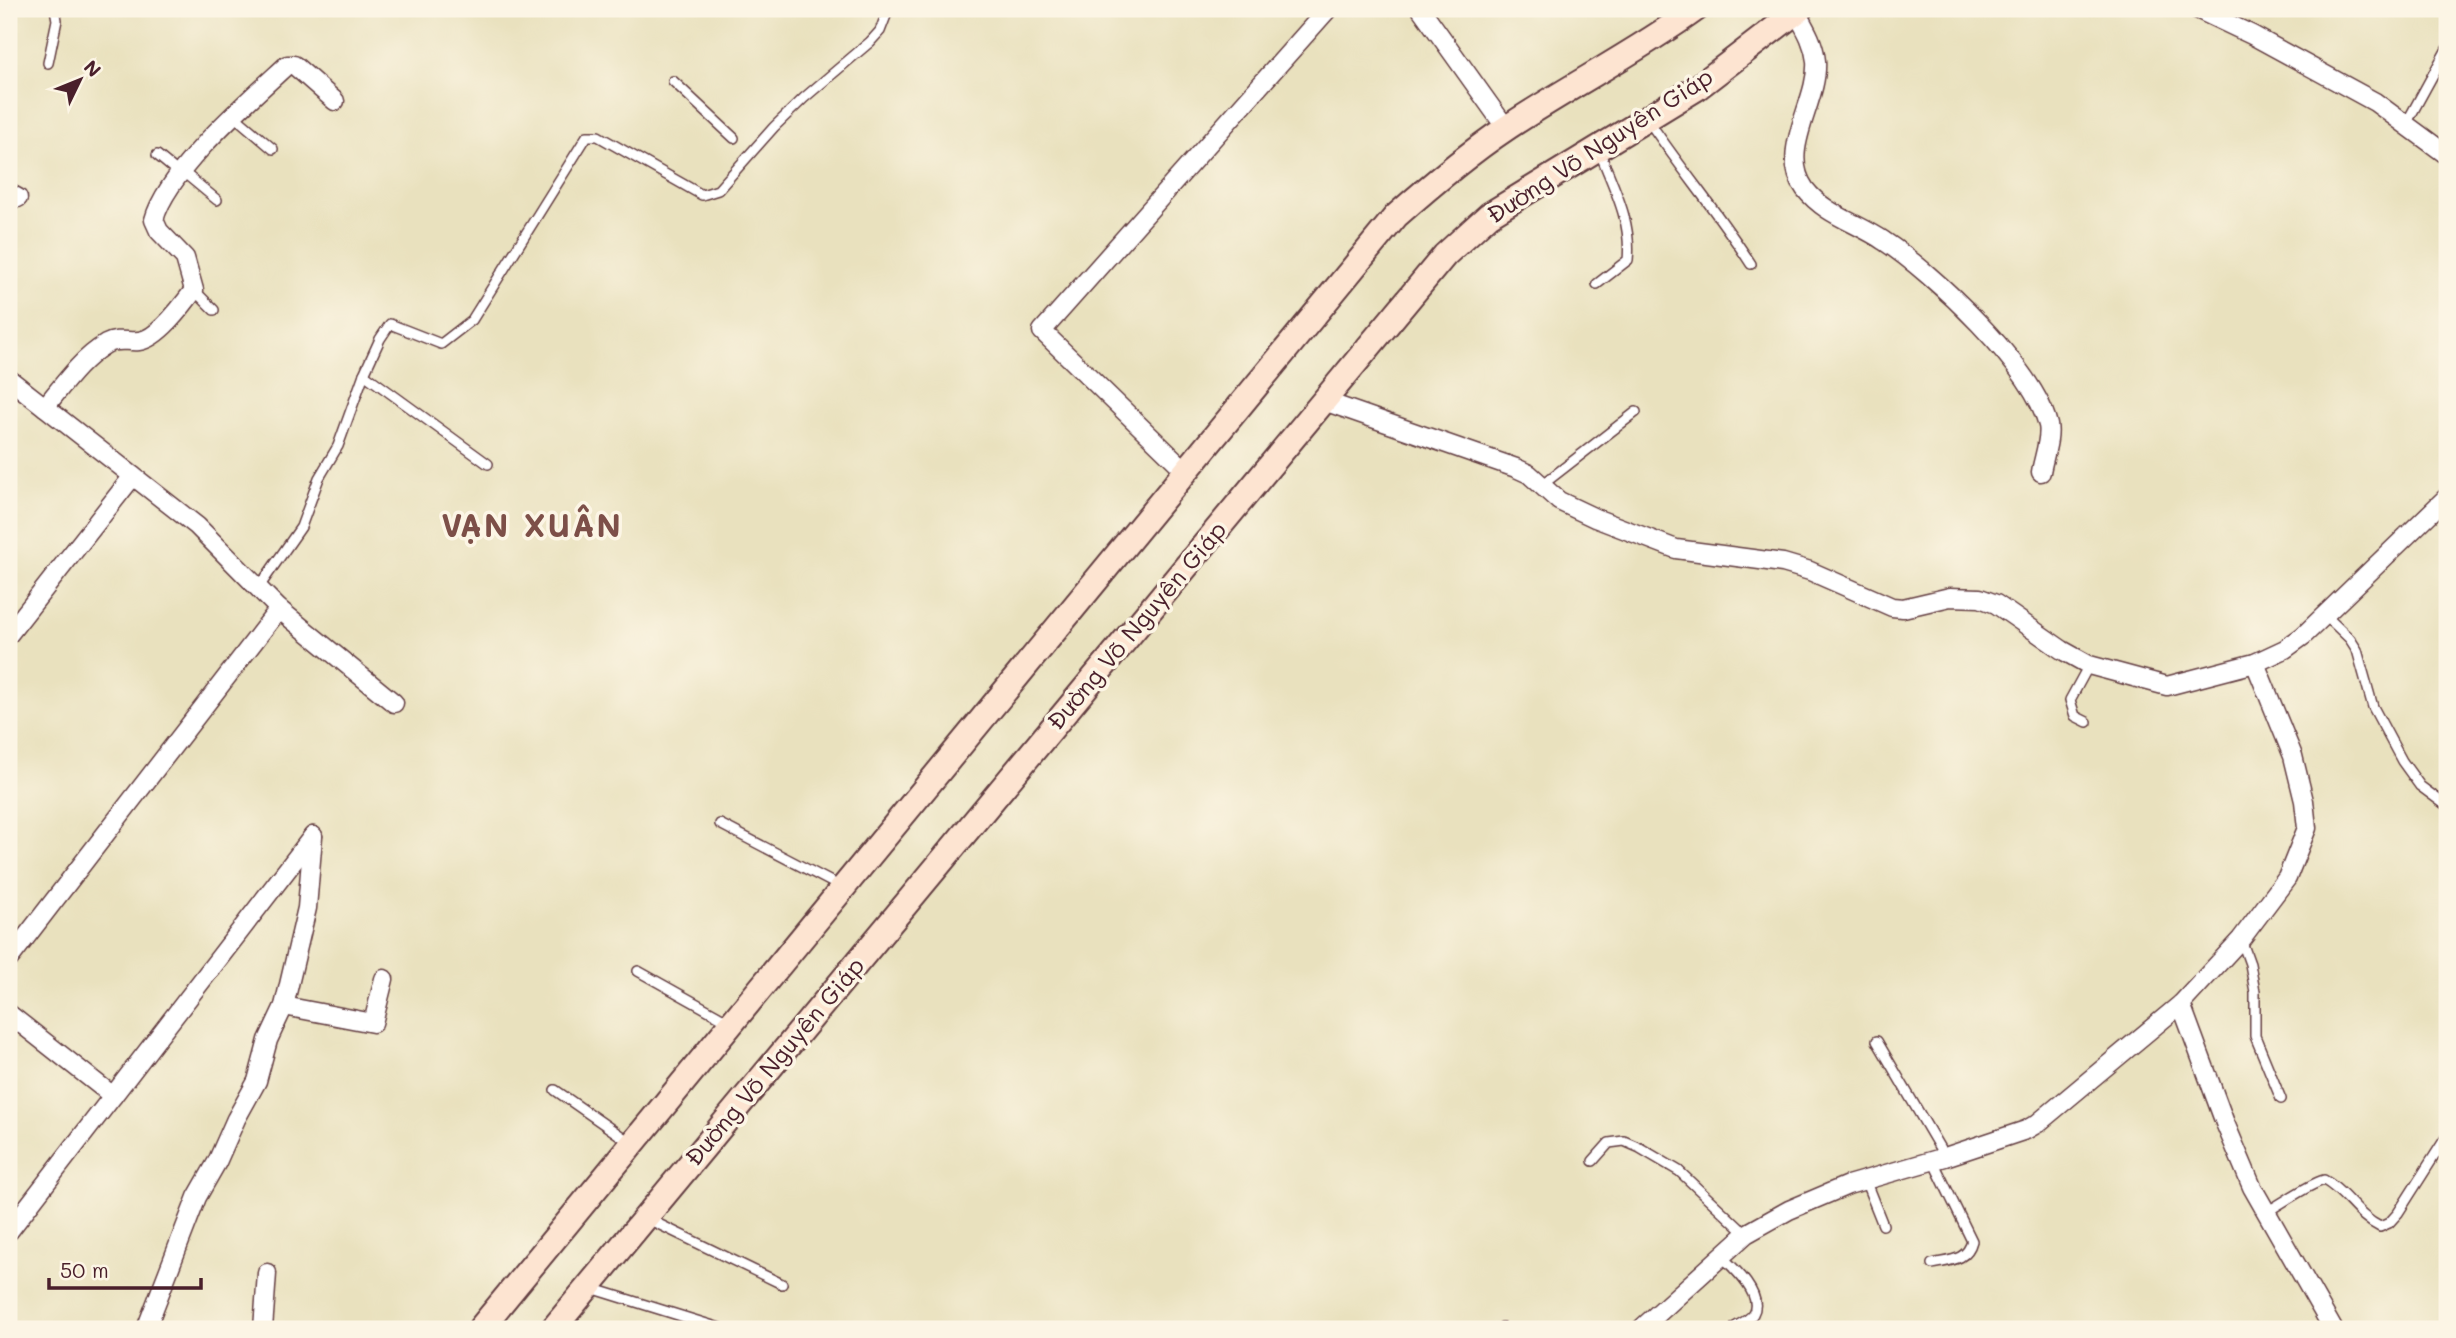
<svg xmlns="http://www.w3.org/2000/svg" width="2456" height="1338" font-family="Mali,sans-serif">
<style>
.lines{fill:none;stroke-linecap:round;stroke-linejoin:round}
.service-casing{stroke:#623c41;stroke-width:12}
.minor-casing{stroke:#623c41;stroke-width:21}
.secondary-casing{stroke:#623c41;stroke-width:28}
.service{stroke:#fff;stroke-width:9}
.minor{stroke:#fff;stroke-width:18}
.secondary{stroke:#fde4d1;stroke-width:24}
.labels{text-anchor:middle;stroke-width:7;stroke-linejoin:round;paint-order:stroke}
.street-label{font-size:24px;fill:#4a1f2b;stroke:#fcf5e5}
.district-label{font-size:32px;font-weight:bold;letter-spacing:2px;fill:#7d4f48;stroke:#fcf5e5}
</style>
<rect width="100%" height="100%" fill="#fcf5e5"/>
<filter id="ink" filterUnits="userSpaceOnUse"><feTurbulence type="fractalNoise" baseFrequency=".0143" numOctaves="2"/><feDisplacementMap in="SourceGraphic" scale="14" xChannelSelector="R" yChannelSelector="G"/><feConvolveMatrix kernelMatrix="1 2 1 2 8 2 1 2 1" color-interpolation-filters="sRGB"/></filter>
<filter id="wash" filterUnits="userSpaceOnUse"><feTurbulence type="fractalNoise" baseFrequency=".00686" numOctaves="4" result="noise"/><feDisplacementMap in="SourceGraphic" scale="28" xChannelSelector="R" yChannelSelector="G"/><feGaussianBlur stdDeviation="1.57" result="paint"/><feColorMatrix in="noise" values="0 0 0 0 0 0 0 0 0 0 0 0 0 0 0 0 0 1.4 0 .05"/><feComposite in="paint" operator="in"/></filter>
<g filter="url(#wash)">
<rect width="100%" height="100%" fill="#e9e1be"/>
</g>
<g filter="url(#ink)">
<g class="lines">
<g class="service-casing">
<g id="service">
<path d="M48,63L57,20L55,9"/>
<path d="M673,81L734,138"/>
<path d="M233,115L273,149"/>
<path d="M1648,120C1681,169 1719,214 1751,264"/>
<path d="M2406,124L2447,49"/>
<path d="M157,155L180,174"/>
<path d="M182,171L217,200"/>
<path d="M1597,284L1628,260C1632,220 1613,187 1599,150"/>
<path d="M194,290L214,310"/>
<path d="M364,374L488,464"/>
<path d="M1542,485L1636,412"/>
<path d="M259,587L301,527L319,478L338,446L364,374L380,339L390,324L441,344L472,320L587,136H598L702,195L718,190L774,127L804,98L870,42L880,31L887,13"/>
<path d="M2325,615L2350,639L2357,650L2373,707L2402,761L2420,786L2447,806"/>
<path d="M2087,722L2075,716L2070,700L2089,665"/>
<path d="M720,824L843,888"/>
<path d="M2241,939L2250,964L2255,992V1036L2281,1099"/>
<path d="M638,971L731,1023"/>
<path d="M1877,1041L1945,1157"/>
<path d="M555,1090L631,1143"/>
<path d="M1593,1161L1609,1143L1624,1141L1640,1148L1679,1171L1746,1234"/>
<path d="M1865,1180L1883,1225"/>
<path d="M2266,1212C2283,1203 2307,1185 2324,1180C2346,1192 2357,1216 2380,1227L2389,1223L2398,1213L2447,1136"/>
<path d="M648,1219L782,1284"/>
<path d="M1722,1257C1734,1268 1764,1295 1753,1314C1749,1320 1741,1323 1735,1327"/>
<path d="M1932,1264C1950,1260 1967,1261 1972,1241L1933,1161"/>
<path d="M591,1288L723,1329"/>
<path d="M1502,1327L1503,1329"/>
</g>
</g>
<g class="minor-casing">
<g id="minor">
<path d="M1421,9L1506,128"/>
<path d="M2197,9L2252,35L2375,102L2447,155"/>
<path d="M1796,12C1805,28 1814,42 1816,61C1819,102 1777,151 1805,189C1825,215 1858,223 1884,241C1933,273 2034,368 2048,425C2051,438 2043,459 2041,472"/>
<path d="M9,193L18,198"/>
<path d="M9,379L197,526L279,609L394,703"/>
<path d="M1324,401L1516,468L1529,474L1559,501L1595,518L1676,549L1783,563L1810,571L1892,607L1903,608L1950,597L1980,598L1996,604L2062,650L2089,665L2167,686L2255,663L2285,649L2303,636L2447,497"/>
<path d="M45,407C63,385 81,359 106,344C117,338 127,342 139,341C158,339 183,305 194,290L185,258L159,231L154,220C167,171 249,100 287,65H294L335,101"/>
<path d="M1186,471L1042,331L1328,9"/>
<path d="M9,634L133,476"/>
<path d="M9,959L279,609"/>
<path d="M2181,1004L2225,1123L2252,1187L2333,1329"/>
<path d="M284,1006L373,1023L384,979"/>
<path d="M9,1014L113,1096"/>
<path d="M9,1231L313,836"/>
<path d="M146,1329L197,1197L217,1162L236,1119L257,1081L268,1040L284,1006L307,908L313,836"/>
<path d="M263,1329L267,1273"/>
<path d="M1641,1329L1746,1234L1789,1210L1848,1185L1945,1157L2026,1130L2038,1123L2181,1004L2241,939L2287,878L2307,828L2304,801L2293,756L2255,663"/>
</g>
</g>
<g class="secondary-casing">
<g id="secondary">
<path d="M480,1329L1396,216C1431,185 1466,155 1505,129C1568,87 1635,53 1696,9"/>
<path d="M553,1329L1445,255L1489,215L1697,88L1800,9"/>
</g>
</g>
<use href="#service" class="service"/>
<use href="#minor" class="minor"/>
<use href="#secondary" class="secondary"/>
</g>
</g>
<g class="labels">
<g class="street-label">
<text transform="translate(1600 146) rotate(-33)" y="8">Đường Võ Nguyên Giáp</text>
<text transform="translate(1137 626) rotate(-50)" y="8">Đường Võ Nguyên Giáp</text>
<text transform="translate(775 1062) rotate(-50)" y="8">Đường Võ Nguyên Giáp</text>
</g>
<g class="district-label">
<text x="532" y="537">VẠN XUÂN</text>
</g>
</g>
<rect width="2456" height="1338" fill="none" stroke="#fcf5e5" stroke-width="35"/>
<g transform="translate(80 80) rotate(47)" stroke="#fcf5e5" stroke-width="5" paint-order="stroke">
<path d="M0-5L12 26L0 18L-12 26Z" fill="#4a1f2b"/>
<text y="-10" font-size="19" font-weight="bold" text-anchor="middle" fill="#4a1f2b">N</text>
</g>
<path d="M49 1278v10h152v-10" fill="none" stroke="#4a1f2b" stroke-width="3.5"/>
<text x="60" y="1278" font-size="21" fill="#4a1f2b" stroke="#fcf5e5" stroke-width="5" paint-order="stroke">50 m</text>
</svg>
